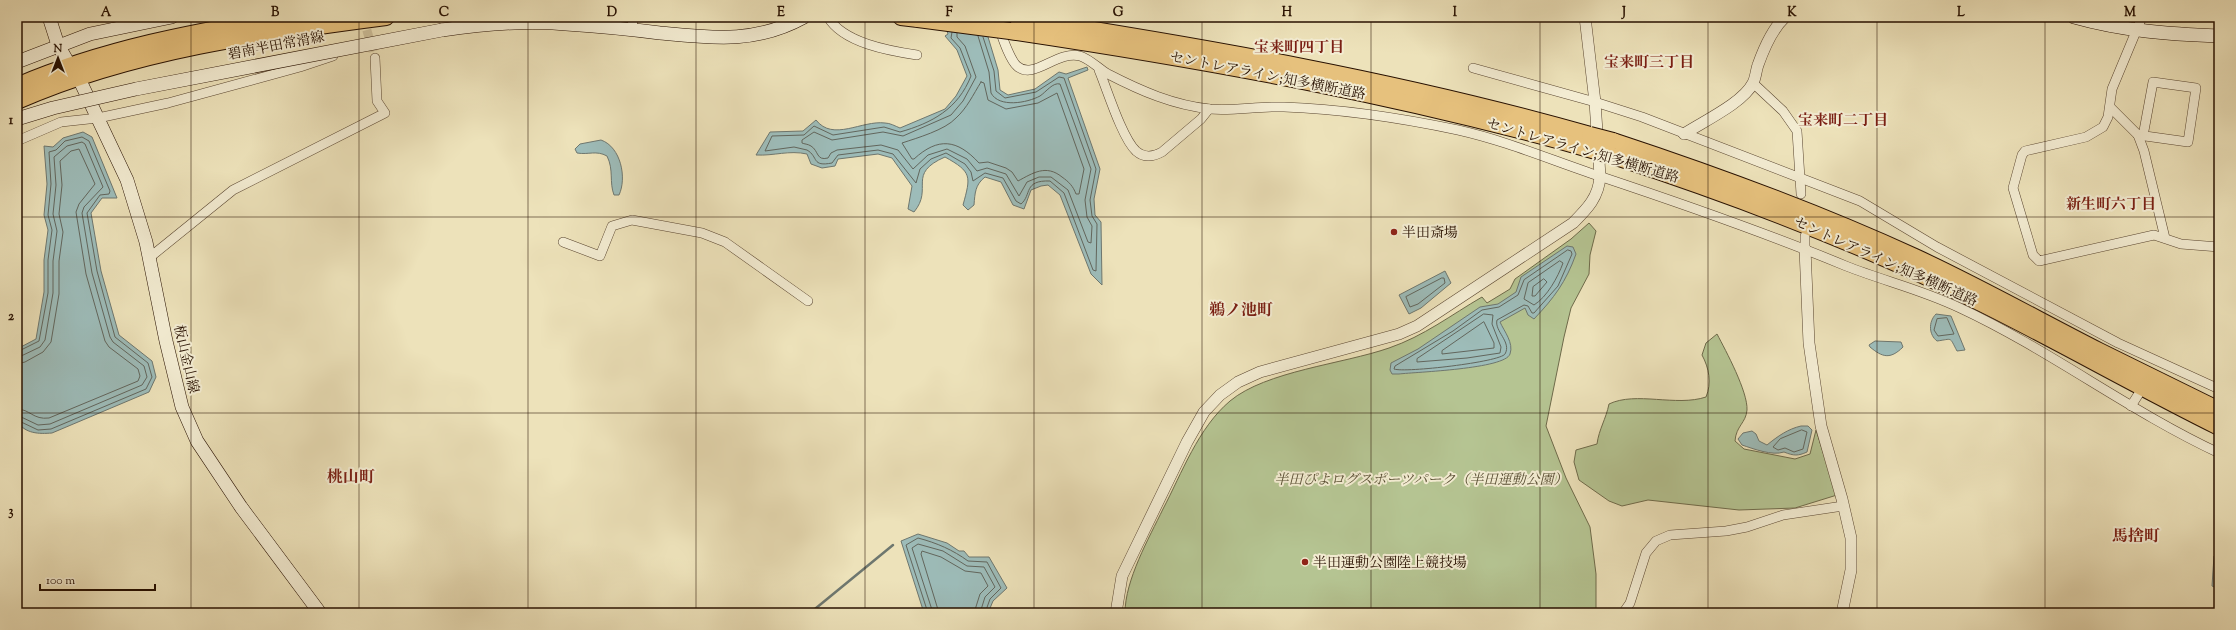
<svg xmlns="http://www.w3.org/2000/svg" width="2236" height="630" font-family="'Sorts Mill Goudy','Noto Serif JP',serif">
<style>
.green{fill:#b5c492;stroke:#6e6a4a}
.water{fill:#9dbcb9;stroke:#6e776f}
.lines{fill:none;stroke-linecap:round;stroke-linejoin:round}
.shore{stroke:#62665d;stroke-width:1}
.stream{stroke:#6e776f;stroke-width:2.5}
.minor-tunnel{stroke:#cfc29e;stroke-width:9;stroke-dasharray:9 4.5;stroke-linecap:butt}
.minor-casing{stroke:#58442f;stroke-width:10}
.tertiary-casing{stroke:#58442f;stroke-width:12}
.secondary-casing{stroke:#271001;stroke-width:14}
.motorway-casing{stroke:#271001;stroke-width:18}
.minor{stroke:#f3ecd2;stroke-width:9}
.tertiary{stroke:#f3ecd2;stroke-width:11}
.secondary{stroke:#f3ecd2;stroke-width:13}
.motorway{stroke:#e6c17d;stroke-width:16}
.secondary-bridge-casing{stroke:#271001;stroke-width:14;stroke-linecap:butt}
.motorway-bridge-casing{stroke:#271001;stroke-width:18;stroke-linecap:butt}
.secondary-bridge{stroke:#f3ecd2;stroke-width:13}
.motorway-bridge{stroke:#e6c17d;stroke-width:16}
.grid{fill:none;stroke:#271001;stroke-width:1;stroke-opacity:0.55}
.poi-dot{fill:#8f2418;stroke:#f3ecd2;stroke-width:1.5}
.labels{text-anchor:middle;stroke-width:4;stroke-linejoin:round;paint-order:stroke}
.street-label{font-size:14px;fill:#271001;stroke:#f3ecd2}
.poi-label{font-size:14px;fill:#271001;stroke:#f3ecd2;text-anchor:start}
.park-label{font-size:14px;font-style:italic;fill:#594f34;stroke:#f3ecd2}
.neighbourhood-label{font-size:15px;font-weight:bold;fill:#7a1f14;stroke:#f3ecd2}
.quarter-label{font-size:16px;font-weight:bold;fill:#7a1f14;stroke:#f3ecd2}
.neatline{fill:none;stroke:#271001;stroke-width:1.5}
.grid-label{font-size:13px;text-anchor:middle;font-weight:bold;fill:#271001}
</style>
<rect width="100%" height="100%" fill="#ede2ba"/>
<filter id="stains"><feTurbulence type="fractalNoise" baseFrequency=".005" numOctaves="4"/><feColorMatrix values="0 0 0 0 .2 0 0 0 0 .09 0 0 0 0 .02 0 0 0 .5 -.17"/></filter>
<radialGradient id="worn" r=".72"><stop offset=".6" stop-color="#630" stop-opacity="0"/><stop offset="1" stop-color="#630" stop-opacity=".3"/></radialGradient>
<g class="green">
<path d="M1589,223L1596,231L1590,255L1589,274L1571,308L1564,337L1546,426L1566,478L1590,527L1596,574V613H1125C1125,580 1149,538 1163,509C1182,473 1198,428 1230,401C1266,371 1343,364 1389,348C1424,336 1451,315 1482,297L1487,303L1510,289L1515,279L1571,239Z"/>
<path d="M1717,334C1726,351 1748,392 1747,410C1746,423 1736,426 1735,441L1744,449L1795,459L1810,454L1816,430L1837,495L1795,508L1739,510L1648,500L1622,506L1609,501L1579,480L1574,462L1576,450L1597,444C1599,429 1606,419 1609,404C1636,391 1676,407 1706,397C1712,383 1709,368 1702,355L1706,343Z"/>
</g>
<g class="water">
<path d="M942,17H982L998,70L1000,90L1008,95L1035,89L1059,72L1066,74L1087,67L1088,70L1068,78L1100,169L1094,199L1095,215L1101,222L1102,285L1091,274L1060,195L1048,185L1041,186L1031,190L1024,209L1013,205L1001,182L985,177C975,185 975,193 974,205L968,210L963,205C971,176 972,172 945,157C906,174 934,188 914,212L908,209L912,186L892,158L878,154L838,159L835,166L822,168L811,164L807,154C789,150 774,156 756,155L770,132L803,131L816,120C833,142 862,120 885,123C890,123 895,126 900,128L945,109L956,96L967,76L957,50L945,36L948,34Z"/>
<path d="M83,132L92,137L117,198H102L91,213L101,271L119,335L152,361L156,377L149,392L52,433C39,434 25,434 17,421V349L36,339L44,292V260L48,230L44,215L47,184L44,146L53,147L63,138Z"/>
<path d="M601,140C621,147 627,178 619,195H614C609,182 614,170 607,156C596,150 589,155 577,153L575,149L580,144Z"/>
<path d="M1567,246L1573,247L1576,254C1566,282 1554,298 1534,319L1528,315L1525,308L1500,322C1504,331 1514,343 1510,354C1505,369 1416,372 1399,374H1392L1390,370L1391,363L1418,349L1480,307L1498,304L1516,292L1521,277Z"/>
<path d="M1445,271L1451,283L1421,308L1409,314L1399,295Z"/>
<path d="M1936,314L1951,316L1965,350L1957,351C1949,336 1953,339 1937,341C1929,335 1928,322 1936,314Z"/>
<path d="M1875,341L1901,342L1903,347C1890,360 1882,357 1870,347L1869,345Z"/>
<path d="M1801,426H1808L1812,430L1807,452C1798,456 1794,456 1784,452C1772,456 1754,449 1742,445L1738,439L1743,433L1752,431L1756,434L1759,441L1767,445C1778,436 1788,429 1801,426Z"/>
<path d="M918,534L947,543L959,551H964L969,557H989L1007,588L993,601L988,613H924L901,541Z"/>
<path d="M2217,554L2219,555V589L2212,586L2214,556Z"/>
</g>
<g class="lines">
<g class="shore">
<path d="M952,32L951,38L960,48L971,76C958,109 932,123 900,132L884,127L833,135L814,126L804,135L772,136L765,151L794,147L807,150C819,157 811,167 832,163L838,155L878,150L893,154L916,183L920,169L931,159L946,153L965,164L971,172L973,181L985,173L1003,178L1016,201L1021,204C1032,195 1023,180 1050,181L1064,193L1093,270L1096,271L1097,224L1092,216L1090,200L1096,169L1064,78L1059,77L1036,92L1005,98L996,91L994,71L983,37"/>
<path d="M957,33V37L965,46L976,77L963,101L951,115L903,136L883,132L832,140L814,132L802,140V143C804,144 808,144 811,146C819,151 816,161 828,158L831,153L837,150L881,145L898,150L913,169L928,155L947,149L967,159L977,171L987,168L1006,174L1019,196L1027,182L1039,177H1051L1068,190L1088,242L1091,243L1092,226L1087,217L1085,200L1091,169L1060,84C1053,82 1046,92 1040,96C1027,103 999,108 991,93L989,72L978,36"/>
<path d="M981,82L984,83L988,100L1006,109L1038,103L1057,93L1084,169L1079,194H1076C1073,186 1069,182 1062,177C1046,164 1033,173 1018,181L1012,172L1006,168L988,162L979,163C957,139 938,137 914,159H912L902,143C917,138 945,130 956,118C967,108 973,95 981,82Z"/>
<path d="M1568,250L1571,251L1572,254L1558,286L1534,313H1532L1528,306L1524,305L1497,320C1494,331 1512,342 1505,354C1500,362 1405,373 1394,369L1395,366L1453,331L1482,310L1499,307L1518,295L1524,280Z"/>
<path d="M1560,261L1563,263C1558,277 1547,297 1534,305L1524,299L1528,283Z"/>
<path d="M1442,278H1444L1445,283L1418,304L1410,307L1406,297Z"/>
<path d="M1544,279L1547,282L1535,296H1532L1533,287Z"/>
<path d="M1484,314L1493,315L1492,324L1501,347L1500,353L1467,358L1417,362V359Z"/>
<path d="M1947,318L1954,334L1938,336L1934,330L1937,319Z"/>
<path d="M1484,322L1494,343V348L1442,354V351Z"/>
<path d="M17,352L39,341L48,293V260L52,230L48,215L51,184L49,152L56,150L65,141L82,137L89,141L110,191L109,194L100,195L87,213L97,271L115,337L148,363L152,377L146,389L51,429L38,430L17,420"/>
<path d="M17,358L40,347L45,340L53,293V261L57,231L53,214L56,185L54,157L67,146L82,142L85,144L103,187L84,207L82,213L92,273L110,337L113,342L144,366L147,377L142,385L50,424L38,425L17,415"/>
<path d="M17,364L25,362L43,352L51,342L59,294V261L63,232L59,214L62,185L60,161L71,151L79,149L95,184L79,204L76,212L86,274L105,341L109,347L138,369L140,376L138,381L49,418C33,420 30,409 17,409"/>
<path d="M1802,430L1807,432L1803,449L1794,452L1785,448L1778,450L1773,447L1780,439Z"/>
<path d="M928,613L906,545L918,538C937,543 953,550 968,561L987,562L1001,588L990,599L985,613"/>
<path d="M933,613L912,548L918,544L943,551L967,566L984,567L995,587L985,597L980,613"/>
<path d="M939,613L921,554L922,551L941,557L965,571L981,573L988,586L980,594L974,613"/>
</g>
<path class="stream" d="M810,613L893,545"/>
<path class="minor-tunnel" d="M363,17L375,58"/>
<g class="minor-casing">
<g id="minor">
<path d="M828,17C843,43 890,51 917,55"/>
<path d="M995,17C1000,29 1008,58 1017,66C1033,81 1057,50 1080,56C1090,59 1099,69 1108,74C1141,91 1173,105 1210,109C1234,111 1259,106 1284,107C1341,109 1401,118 1458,130C1507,141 1551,160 1599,176C1683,204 1764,232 1846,266C1884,281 1923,290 1960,308C2050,350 2129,411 2219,453"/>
<path d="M2142,17L2112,89L2108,117L2103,127L2086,137L2025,151L2022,155L2013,188L2033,255L2039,261L2154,235L2181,244L2219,247"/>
<path d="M632,30L633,17"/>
<path d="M1473,68L1595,102L1642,117L1860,201L1937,247L2118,343L2219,389"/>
<path d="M1099,70C1107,89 1122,138 1136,151C1144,158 1153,157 1162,152L1201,119L1209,109"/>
<path d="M1753,83L1783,111L1797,131L1801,194"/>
<path d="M2110,107L2138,135L2188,142L2196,88L2153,82L2143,136"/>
<path d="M2138,135L2144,151L2165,238"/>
<path d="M17,141L61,122L98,118L168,103L300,67L333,56"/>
<path d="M563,242L600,256L612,226L632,220L702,233L725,242L808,301"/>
<path d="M1805,249V236"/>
<path d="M149,258L233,190L385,113L377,101L375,58"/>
<path d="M2131,406L2138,395"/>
<path d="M1623,613L1630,603L1646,553L1656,541L1670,535L1726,531L1747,527L1783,515L1843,506"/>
</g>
</g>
<g class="tertiary-casing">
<g id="tertiary">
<path d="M1684,134C1704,121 1743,103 1753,83C1756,77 1756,70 1758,65C1764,48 1772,29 1785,17"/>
<path d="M1805,249L1809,343L1821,426L1842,499L1851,538V570L1842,613"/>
<path d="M1116,613L1122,576L1187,442L1204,412L1220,395L1238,382L1260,372L1399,334L1417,326L1573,223C1587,209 1599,197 1600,176L1595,102L1585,17"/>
</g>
</g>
<g class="secondary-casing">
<g id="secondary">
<path d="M49,17L58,45L66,59"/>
<path d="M2074,17C2124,31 2168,34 2219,36"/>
<path d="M442,30C483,24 525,20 566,24C597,26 629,29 660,33C712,38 755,44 804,17"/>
<path d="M17,62L90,34L172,17"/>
<path d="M82,85L127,180L146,242L166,341L182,407L197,441L241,507L320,613"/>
</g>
</g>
<g class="motorway-casing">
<g id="motorway">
<path d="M901,17L918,19"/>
<path d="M1012,17C1206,47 1401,81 1590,135"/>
<path d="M1010,31C1205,60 1399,95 1589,149"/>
<path d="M17,86C103,49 197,31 288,17"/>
<path d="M17,101C133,50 262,33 386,17"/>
<path d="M1613,141C1716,175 1817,212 1915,257C1978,286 2038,320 2099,351C2139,371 2179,390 2219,410"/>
<path d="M1613,156C1738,197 1860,243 1979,302C2060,342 2138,387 2219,427"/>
</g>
</g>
<use href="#minor" class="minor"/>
<use href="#tertiary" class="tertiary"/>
<use href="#secondary" class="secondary"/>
<use href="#motorway" class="motorway"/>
<g class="secondary-bridge-casing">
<path id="secondary-bridge" d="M17,119L53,108L136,89L442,30"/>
</g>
<g class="motorway-bridge-casing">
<g id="motorway-bridge">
<path d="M918,19L1010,31"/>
<path d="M1590,135L1613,141"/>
<path d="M1589,149L1613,156"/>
</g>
</g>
<use href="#secondary-bridge" class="secondary-bridge"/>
<use href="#motorway-bridge" class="motorway-bridge"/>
</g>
<path class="grid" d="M191,17V613M359,17V613M528,17V613M696,17V613M865,17V613M1034,17V613M1202,17V613M1371,17V613M1540,17V613M1708,17V613M1877,17V613M2045,17V613M17,217H2219M17,413H2219"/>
<g class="poi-dot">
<circle cx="1394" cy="232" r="4"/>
<circle cx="1305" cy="562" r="4"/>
</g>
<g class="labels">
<g class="street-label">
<text transform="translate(276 45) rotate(-11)" y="5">碧南半田常滑線</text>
<text transform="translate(1268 75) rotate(11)" y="5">セントレアライン;知多横断道路</text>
<text transform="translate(1583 150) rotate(16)" y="5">セントレアライン;知多横断道路</text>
<text transform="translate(1886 261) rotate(24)" y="5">セントレアライン;知多横断道路</text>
<text transform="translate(187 359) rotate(77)" y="5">板山金山線</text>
</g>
<g class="poi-label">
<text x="1402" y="237">半田斎場</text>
<text x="1313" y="567">半田運動公園陸上競技場</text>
</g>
<g class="park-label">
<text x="1421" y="484">半田ぴよログスポーツパーク（半田運動公園）</text>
</g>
<g class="neighbourhood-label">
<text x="1299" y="52">宝来町四丁目</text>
<text x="1649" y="67">宝来町三丁目</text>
<text x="1843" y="125">宝来町二丁目</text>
<text x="2111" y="209">新生町六丁目</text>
</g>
<g class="quarter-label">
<text x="1241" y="315">鵜ノ池町</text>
<text x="351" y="482">桃山町</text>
<text x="2136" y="541">馬捨町</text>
</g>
</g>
<rect width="2236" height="630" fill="none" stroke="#ede2ba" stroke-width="44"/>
<g transform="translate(58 58)" stroke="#f3ecd2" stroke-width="3" paint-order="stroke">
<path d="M0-3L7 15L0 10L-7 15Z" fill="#271001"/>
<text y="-6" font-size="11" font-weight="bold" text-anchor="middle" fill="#271001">N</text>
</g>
<path d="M40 584v6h115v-6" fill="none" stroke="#271001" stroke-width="2"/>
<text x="46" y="584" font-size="12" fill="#271001" stroke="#f3ecd2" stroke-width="3" paint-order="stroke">100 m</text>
<rect x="22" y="22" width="2192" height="586" class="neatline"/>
<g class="grid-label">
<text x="106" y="16">A</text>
<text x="275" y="16">B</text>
<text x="444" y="16">C</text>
<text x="612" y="16">D</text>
<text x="781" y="16">E</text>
<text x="949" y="16">F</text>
<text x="1118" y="16">G</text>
<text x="1287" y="16">H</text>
<text x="1455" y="16">I</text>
<text x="1624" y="16">J</text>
<text x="1792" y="16">K</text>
<text x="1961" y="16">L</text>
<text x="2130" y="16">M</text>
<text x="11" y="124">1</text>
<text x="11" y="320">2</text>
<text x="11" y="515">3</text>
</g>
<rect width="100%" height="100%" filter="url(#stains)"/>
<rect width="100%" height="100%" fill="url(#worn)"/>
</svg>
